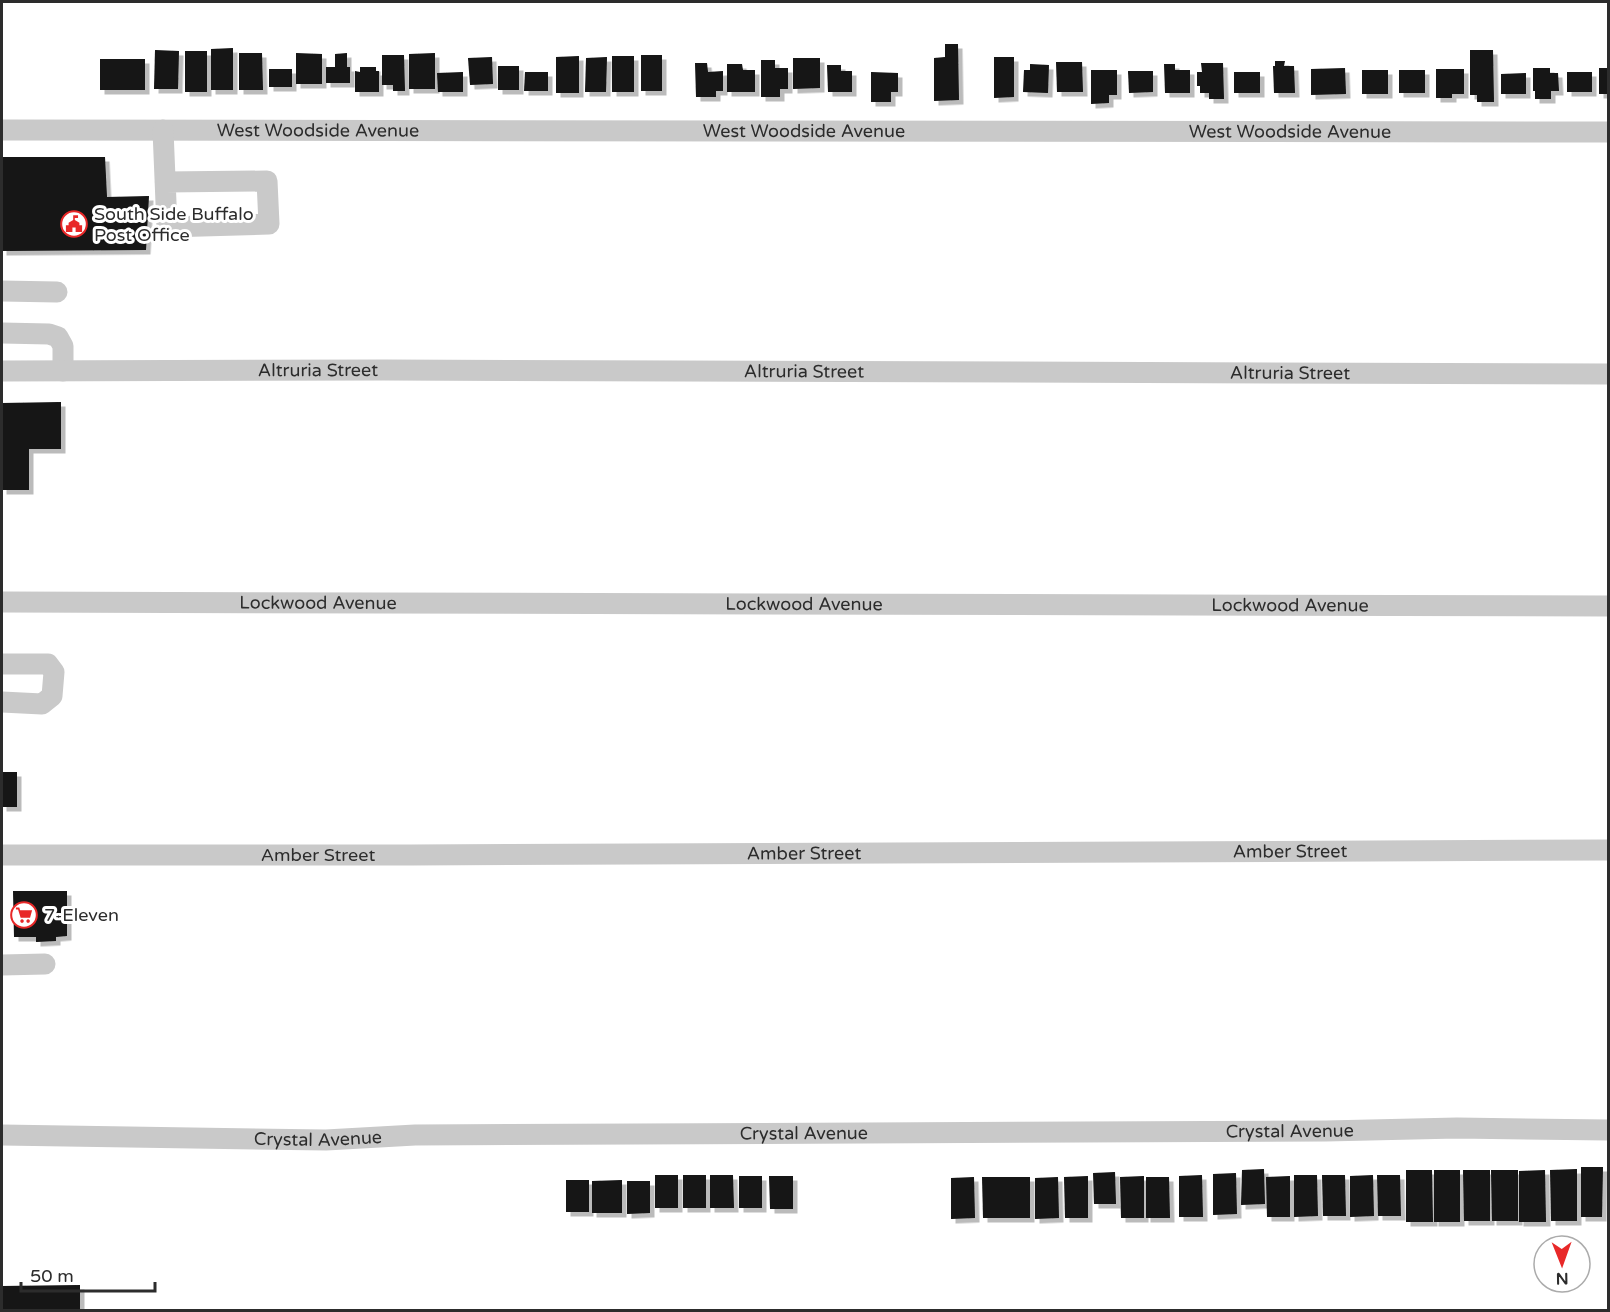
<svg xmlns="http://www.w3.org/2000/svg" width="1610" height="1312" font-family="'Varela Round',sans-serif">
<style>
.building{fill:#131313;filter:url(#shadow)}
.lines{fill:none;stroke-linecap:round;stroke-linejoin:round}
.minor{stroke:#c9c9c9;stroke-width:21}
.labels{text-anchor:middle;stroke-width:6;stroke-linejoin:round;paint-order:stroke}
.street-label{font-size:18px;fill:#2c2c2c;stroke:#fff}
.poi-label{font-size:18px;fill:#2c2c2c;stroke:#fff;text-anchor:start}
</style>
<defs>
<filter id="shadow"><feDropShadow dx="4.5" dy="4.5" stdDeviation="0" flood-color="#0004"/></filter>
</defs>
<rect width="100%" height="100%" fill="#fff"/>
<g class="building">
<path d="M945,44H958L959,100L934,101V58L945,57Z"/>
<path d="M233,48V90H211V49Z"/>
<path d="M155,50L179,51L178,89H154Z"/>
<path d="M1470,50H1493L1494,102H1477V95H1470Z"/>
<rect x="185" y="51" width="22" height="41"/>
<path d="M239,53H262L263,90H239Z"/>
<path d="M296,53L322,54V84H296Z"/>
<path d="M347,53V67H350V83H326V67H335V54Z"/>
<path d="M435,53V89H409V54Z"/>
<path d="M382,55H404L405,91H393V85H382Z"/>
<rect x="641" y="55" width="21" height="36"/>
<path d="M579,56V93H556V57Z"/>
<rect x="612" y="56" width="22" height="36"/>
<path d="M492,57L493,84L470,85L468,58Z"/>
<path d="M607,57L606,92H585L586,58Z"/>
<path d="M994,57H1014V97L994,98Z"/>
<path d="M793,58H820V88L793,89Z"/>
<rect x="100" y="59" width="45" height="31"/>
<path d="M761,60H775V68H788V89H780V97H761Z"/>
<path d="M1275,61H1285L1284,66H1294L1295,93H1274L1273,66H1275Z"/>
<path d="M1056,62H1082L1083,92H1057Z"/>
<path d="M695,63H707L708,72L723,71V91H716V97H696Z"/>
<path d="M1201,63H1223L1224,99H1209V93H1200V86H1197V72H1202Z"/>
<path d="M727,64H742L743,70H755V92H727Z"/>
<path d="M1030,64L1049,65L1048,93L1023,92L1024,70H1030Z"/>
<path d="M1164,64H1175V70H1190V93H1165Z"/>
<path d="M827,65H841V71H852V92H828Z"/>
<rect x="498" y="66" width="21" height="24"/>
<path d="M360,67H376V71H379V92H355V71L360,72Z"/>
<path d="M1345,68L1346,94L1311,95V69Z"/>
<path d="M1533,68H1550V73H1558L1559,91H1551V99H1535V91H1533Z"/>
<rect x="1599" y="68" width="9" height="26"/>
<rect x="269" y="69" width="23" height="18"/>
<path d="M1436,69H1464V94H1452V98H1436Z"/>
<path d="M1091,70H1117V95H1109V103L1091,104Z"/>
<rect x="1362" y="70" width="26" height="24"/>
<rect x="1399" y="70" width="26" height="23"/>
<path d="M1128,71H1153V92L1129,93Z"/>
<path d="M463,72V92H438L437,73Z"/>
<path d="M525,72H548V91H524Z"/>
<path d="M871,72L898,73V92H891V102H871Z"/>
<rect x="1234" y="72" width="26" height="21"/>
<rect x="1567" y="72" width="25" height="20"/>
<path d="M1526,73V94H1501V74Z"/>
<path d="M2,157H105L107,197L149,196L146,250L2,251Z"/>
<path d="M61,402V449H29V490H2V403Z"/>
<rect x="2" y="772" width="15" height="35"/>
<path d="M13,891H67V936L56,937V941L36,942V937H14Z"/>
<path d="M1581,1167H1603L1602,1217H1581Z"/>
<path d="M1264,1169L1265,1204L1241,1205L1242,1170Z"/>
<path d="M1577,1169V1221H1551L1550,1170Z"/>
<path d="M1406,1170H1432L1433,1222H1406Z"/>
<rect x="1434" y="1170" width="26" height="52"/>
<path d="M1463,1170H1490V1221H1464Z"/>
<path d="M1491,1170H1518V1221H1492Z"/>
<path d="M1545,1170L1546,1222H1519V1171Z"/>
<path d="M1115,1172L1116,1204H1094L1093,1173Z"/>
<path d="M1236,1173L1237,1214L1213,1215V1174Z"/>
<rect x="655" y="1175" width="23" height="33"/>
<rect x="683" y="1175" width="23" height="33"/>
<path d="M710,1175H733L734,1208H710Z"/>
<path d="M1202,1175L1203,1217H1179V1176Z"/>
<path d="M1294,1175H1317L1318,1216L1294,1217Z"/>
<path d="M1322,1175H1345L1346,1216H1323Z"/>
<path d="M1373,1175L1374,1216L1350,1217V1176Z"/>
<path d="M1377,1175H1400L1401,1216H1378Z"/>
<rect x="739" y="1176" width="23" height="32"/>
<path d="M769,1176H793V1209H770Z"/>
<path d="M1088,1176V1218H1065L1064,1177Z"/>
<path d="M1144,1176V1218H1121L1120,1177Z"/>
<path d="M1290,1176V1217H1267L1266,1177Z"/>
<path d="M974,1177L975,1218L951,1219V1178Z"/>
<path d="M982,1177H1030V1218H983Z"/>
<path d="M1058,1177L1059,1218L1035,1219V1178Z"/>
<path d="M1146,1177H1169L1170,1218H1146Z"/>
<rect x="566" y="1180" width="23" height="32"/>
<path d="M622,1180V1213H592V1181Z"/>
<path d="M627,1181H650V1213L627,1214Z"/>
<path d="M80,1285V1310H2V1286Z"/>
</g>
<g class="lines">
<g class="minor">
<path id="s1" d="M2,130L1608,132"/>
<path d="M163,130L167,227L269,224L267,181L165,182"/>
<path d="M2,291L57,292"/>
<path d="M2,333L49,334L58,337L63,346V371"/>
<path id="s2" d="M2,371L384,370L1608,374"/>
<path id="s3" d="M2,602L1608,606"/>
<path d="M2,664H48L54,672L52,696L42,704L2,702"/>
<path id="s4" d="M2,855H411L1608,850"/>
<path d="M2,965L45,964"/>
<path id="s5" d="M2,1135L326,1140L415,1135L1326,1131L1457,1128L1608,1130"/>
</g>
</g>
<defs>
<g id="civic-ring" transform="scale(1.35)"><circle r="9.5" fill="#fff" stroke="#e82828" stroke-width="1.5"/><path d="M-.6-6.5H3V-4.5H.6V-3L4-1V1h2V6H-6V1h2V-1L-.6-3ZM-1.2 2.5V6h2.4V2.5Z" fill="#e82828"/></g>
<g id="supermarket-ring" transform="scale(1.35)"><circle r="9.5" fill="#fff" stroke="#e82828" stroke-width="1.5"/><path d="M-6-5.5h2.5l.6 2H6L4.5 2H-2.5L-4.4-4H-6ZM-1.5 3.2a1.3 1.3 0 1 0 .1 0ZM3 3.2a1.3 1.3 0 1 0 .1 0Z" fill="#e82828"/></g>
</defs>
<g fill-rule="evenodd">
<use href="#civic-ring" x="74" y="224"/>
<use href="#supermarket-ring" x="24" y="915"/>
</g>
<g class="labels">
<g class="street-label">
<text dy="6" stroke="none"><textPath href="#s1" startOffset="316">West Woodside Avenue</textPath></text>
<text dy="6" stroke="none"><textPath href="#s1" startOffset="802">West Woodside Avenue</textPath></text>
<text dy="6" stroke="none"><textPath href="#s1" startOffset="1288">West Woodside Avenue</textPath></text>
<text dy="6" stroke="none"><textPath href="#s2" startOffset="316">Altruria Street</textPath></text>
<text dy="6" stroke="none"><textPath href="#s2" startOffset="802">Altruria Street</textPath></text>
<text dy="6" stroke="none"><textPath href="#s2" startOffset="1288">Altruria Street</textPath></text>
<text dy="6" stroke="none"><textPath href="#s3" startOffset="316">Lockwood Avenue</textPath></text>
<text dy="6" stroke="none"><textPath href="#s3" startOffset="802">Lockwood Avenue</textPath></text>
<text dy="6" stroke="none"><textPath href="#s3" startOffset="1288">Lockwood Avenue</textPath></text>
<text dy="6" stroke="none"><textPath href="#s4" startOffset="1288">Amber Street</textPath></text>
<text dy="6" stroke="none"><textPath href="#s4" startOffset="802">Amber Street</textPath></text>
<text dy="6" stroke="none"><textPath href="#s4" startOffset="316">Amber Street</textPath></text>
<text dy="6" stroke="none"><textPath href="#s5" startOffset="1288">Crystal Avenue</textPath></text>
<text dy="6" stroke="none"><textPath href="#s5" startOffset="802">Crystal Avenue</textPath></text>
<text dy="6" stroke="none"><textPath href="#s5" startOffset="316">Crystal Avenue</textPath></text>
</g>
<g class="poi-label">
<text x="94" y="220">South Side Buffalo<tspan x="94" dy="21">Post Office</tspan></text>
<text x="44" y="921">7-Eleven</text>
</g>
</g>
<rect width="1610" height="1312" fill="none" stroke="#2c2c2c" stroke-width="6"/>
<g transform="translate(1562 1264) rotate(179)"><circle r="28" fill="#ffffff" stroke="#ababab" stroke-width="1.5"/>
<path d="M0-4.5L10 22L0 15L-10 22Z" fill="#e82828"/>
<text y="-9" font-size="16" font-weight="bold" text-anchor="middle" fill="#2c2c2c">N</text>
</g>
<path d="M21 1282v9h134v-9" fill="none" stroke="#2c2c2c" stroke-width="3"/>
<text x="30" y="1282" font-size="18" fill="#2c2c2c" stroke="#ffffff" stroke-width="4.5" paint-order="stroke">50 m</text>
</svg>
